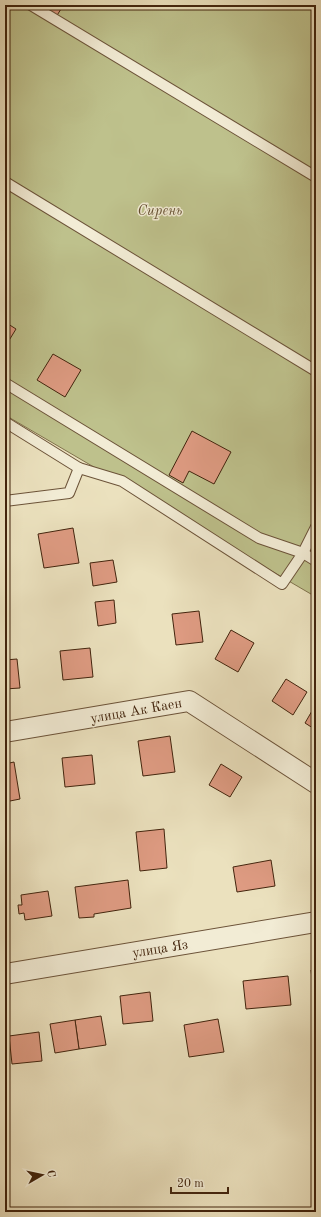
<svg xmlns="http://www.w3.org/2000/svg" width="321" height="1217" font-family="'Old Standard TT',serif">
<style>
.green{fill:#bec18c;stroke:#80724c}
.building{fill:#de9b82;stroke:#42240d}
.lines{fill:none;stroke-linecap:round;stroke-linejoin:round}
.lane-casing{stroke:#6c5339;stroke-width:12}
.street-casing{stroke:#6c5339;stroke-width:22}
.lane{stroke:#f2ecd5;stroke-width:10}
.street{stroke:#f2ecd5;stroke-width:20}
.labels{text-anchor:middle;stroke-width:3;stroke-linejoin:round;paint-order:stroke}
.park-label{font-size:14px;font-style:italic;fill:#614b2d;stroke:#f2ecd5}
.street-label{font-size:14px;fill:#42240d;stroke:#f2ecd5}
</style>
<rect width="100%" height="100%" fill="#ebe1be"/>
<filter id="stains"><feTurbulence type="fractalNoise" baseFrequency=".005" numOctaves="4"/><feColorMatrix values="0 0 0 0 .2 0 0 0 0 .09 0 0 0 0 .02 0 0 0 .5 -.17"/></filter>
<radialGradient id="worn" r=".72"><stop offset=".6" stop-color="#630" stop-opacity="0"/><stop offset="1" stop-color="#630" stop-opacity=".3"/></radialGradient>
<path class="green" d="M5,5H316V597L5,415Z"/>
<g class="building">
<path d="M43,5H54L61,9L56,17L42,8Z"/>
<path d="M5,322L16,329L5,347Z"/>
<path d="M53,354L81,370L65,397L37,380Z"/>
<path d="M192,431L231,452L214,484L189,471L183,483L169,475Z"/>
<path d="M73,528L79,563L44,568L38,534Z"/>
<path d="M113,560L117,582L93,586L90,563Z"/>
<path d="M114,600L116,623L98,626L95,602Z"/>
<path d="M199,611L203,642L176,645L172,614Z"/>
<path d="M231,630L254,643L238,672L215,659Z"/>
<path d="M90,648L93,677L63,680L60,651Z"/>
<path d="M17,659L20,688L5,689V660Z"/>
<path d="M286,679L307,692L293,715L272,701Z"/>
<path d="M316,704V730L305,723Z"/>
<path d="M170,736L175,772L143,776L138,741Z"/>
<path d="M92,755L95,784L65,787L62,758Z"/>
<path d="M14,762L20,799L5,802V764Z"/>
<path d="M221,764L242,777L230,797L209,785Z"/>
<path d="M164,829L167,868L140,871L136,832Z"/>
<path d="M271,860L275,886L237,892L233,867Z"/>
<path d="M128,880L131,908L94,914V917L79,918L75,887Z"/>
<path d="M48,891L52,916L25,920L24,913L19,914L18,905H22L21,895Z"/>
<path d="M316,969V998H314L311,970Z"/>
<path d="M288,976L291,1005L246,1009L243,981Z"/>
<path d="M150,992L153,1021L123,1024L120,996Z"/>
<path d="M101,1016L106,1045L79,1049L75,1020Z"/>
<path d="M218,1019L224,1052L189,1057L184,1025Z"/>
<path d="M75,1020L79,1049L55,1053L50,1024Z"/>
<path d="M39,1032L42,1061L12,1064L9,1036Z"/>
</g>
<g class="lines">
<g class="lane-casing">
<g id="lane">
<path d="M31,5L316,177"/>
<path d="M5,182L316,371"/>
<path d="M5,383L259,538L303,553L316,561"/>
<path d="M5,422L79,468"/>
<path d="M5,501L69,493L79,468L122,481L282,584L303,553L316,527"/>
</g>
</g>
<g class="street-casing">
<g id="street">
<path d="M5,732L189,701L316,783"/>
<path d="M5,974L316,922"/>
</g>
</g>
<use href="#lane" class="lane"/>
<use href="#street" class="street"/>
</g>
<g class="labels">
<g class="park-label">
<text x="160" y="215">Сирень</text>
</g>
<g class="street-label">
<text transform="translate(136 710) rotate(-10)" y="5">улица Ак Каен</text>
<text transform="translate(160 948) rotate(-9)" y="5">улица Яз</text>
</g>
</g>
<rect width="321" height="1217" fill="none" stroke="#ebe1be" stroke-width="20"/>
<rect x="6" y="6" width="309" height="1205" fill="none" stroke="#42240d" stroke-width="2"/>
<rect x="10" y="10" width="301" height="1197" fill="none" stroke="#42240d"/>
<g transform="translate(42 1175) rotate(81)" stroke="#f2ecd5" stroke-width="3" paint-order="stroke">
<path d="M0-3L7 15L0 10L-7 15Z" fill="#42240d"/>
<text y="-6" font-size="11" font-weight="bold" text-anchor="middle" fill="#42240d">С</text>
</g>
<path d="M171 1187v6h57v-6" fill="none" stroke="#42240d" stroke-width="2"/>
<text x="177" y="1187" font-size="12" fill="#42240d" stroke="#f2ecd5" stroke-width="3" paint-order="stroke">20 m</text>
<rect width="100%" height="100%" filter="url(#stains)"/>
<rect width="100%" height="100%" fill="url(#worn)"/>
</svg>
